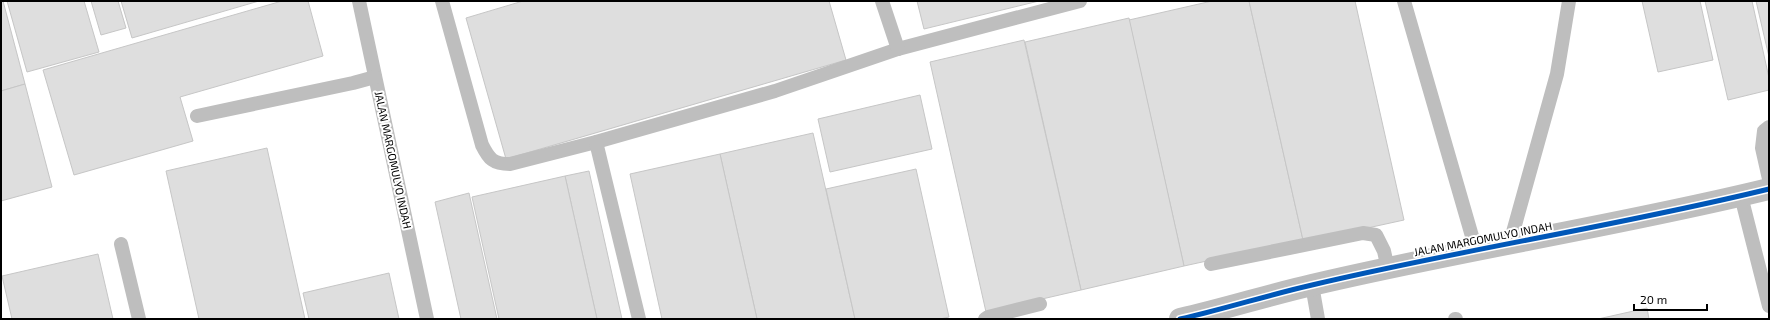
<svg xmlns="http://www.w3.org/2000/svg" width="1770" height="320" font-family="'Exo 2',sans-serif">
<style>
.building{fill:#dedede;stroke:#c6c6c6}
.lines{fill:none;stroke-linecap:round;stroke-linejoin:round}
.service{stroke:#bebebe;stroke-width:14}
.minor{stroke:#bebebe;stroke-width:22}
.cycleway-casing{stroke:#fff;stroke-width:8}
.cycleway{stroke:#0057b8;stroke-width:5}
.labels{text-anchor:middle;stroke-width:4;stroke-linejoin:round;paint-order:stroke}
.street-label{font-size:11px;fill:#000;stroke:#fff}
</style>
<rect width="100%" height="100%" fill="#fff"/>
<g class="building">
<path d="M1,1H3L25,84L1,91Z"/>
<path d="M7,1H84L99,52L27,72Z"/>
<path d="M91,1H118L126,28L101,35Z"/>
<path d="M121,1H259L132,38Z"/>
<path d="M282,1H308L323,56L180,97L193,141L74,175L43,70Z"/>
<path d="M523,1H829L846,60L506,159L466,18Z"/>
<path d="M917,1H1039L924,29Z"/>
<path d="M1212,1H1249L1303,240L1184,266L1129,20Z"/>
<path d="M1249,1H1355L1404,220L1317,239L1303,240Z"/>
<path d="M1642,1H1700L1713,60L1658,72Z"/>
<path d="M1705,1H1752L1769,78V90L1728,100Z"/>
<path d="M1756,1H1769V57Z"/>
<path d="M1129,18L1184,266L1081,290L1025,42Z"/>
<path d="M1024,40L1081,290L986,312L930,62Z"/>
<path d="M25,84L52,187L1,201V91Z"/>
<path d="M920,95L932,149L830,172L818,119Z"/>
<path d="M813,133L855,319H757L720,154Z"/>
<path d="M267,148L305,319H199L166,171Z"/>
<path d="M720,154L757,319H662L630,174Z"/>
<path d="M916,169L949,317L940,319H855L826,189Z"/>
<path d="M589,171L622,319H597L565,176Z"/>
<path d="M565,176L597,319H499L472,197Z"/>
<path d="M469,193L497,319H461L435,202Z"/>
<path d="M98,254L113,319H12L2,276Z"/>
<path d="M389,273L399,319H309L303,293Z"/>
<path d="M1647,308L1649,319H1598Z"/>
</g>
<g class="lines">
<g class="service">
<path d="M359,1L427,319"/>
<path d="M442,1L482,145C489,159 493,164 510,164L596,142L775,91L898,49L1080,1"/>
<path d="M882,1L898,49"/>
<path d="M1404,1L1476,250"/>
<path d="M197,116L353,83L375,77"/>
<path d="M1769,127L1764,131L1762,148L1769,179"/>
<path d="M596,142L639,319"/>
<path d="M1741,196L1769,306"/>
<path d="M1510,243L1557,74L1569,1"/>
<path d="M121,244L139,319"/>
<path d="M1211,264L1363,233L1376,235L1384,251L1388,269"/>
<path d="M1312,285L1318,319"/>
<path d="M985,319L988,317L1040,304"/>
<path d="M1455,319H1456"/>
</g>
<path class="minor" d="M1180,319C1225,309 1268,295 1312,285C1464,249 1618,226 1769,189"/>
<g class="cycleway-casing">
<path id="cycleway" d="M1180,319C1225,309 1268,295 1312,285C1464,249 1618,226 1769,189"/>
</g>
<use href="#cycleway" class="cycleway"/>
</g>
<g class="labels">
<g class="street-label">
<text transform="translate(393 160) rotate(78)" y="4">JALAN MARGOMULYO INDAH</text>
<text transform="translate(1483 239) rotate(-11)" y="4">JALAN MARGOMULYO INDAH</text>
</g>
</g>
<rect width="1770" height="320" fill="none" stroke="#000000" stroke-width="4"/>
<path d="M1634 304v6h73v-6" fill="none" stroke="#000000" stroke-width="2"/>
<text x="1640" y="304" font-size="12" fill="#000000" stroke="#ffffff" stroke-width="3" paint-order="stroke">20 m</text>
</svg>
